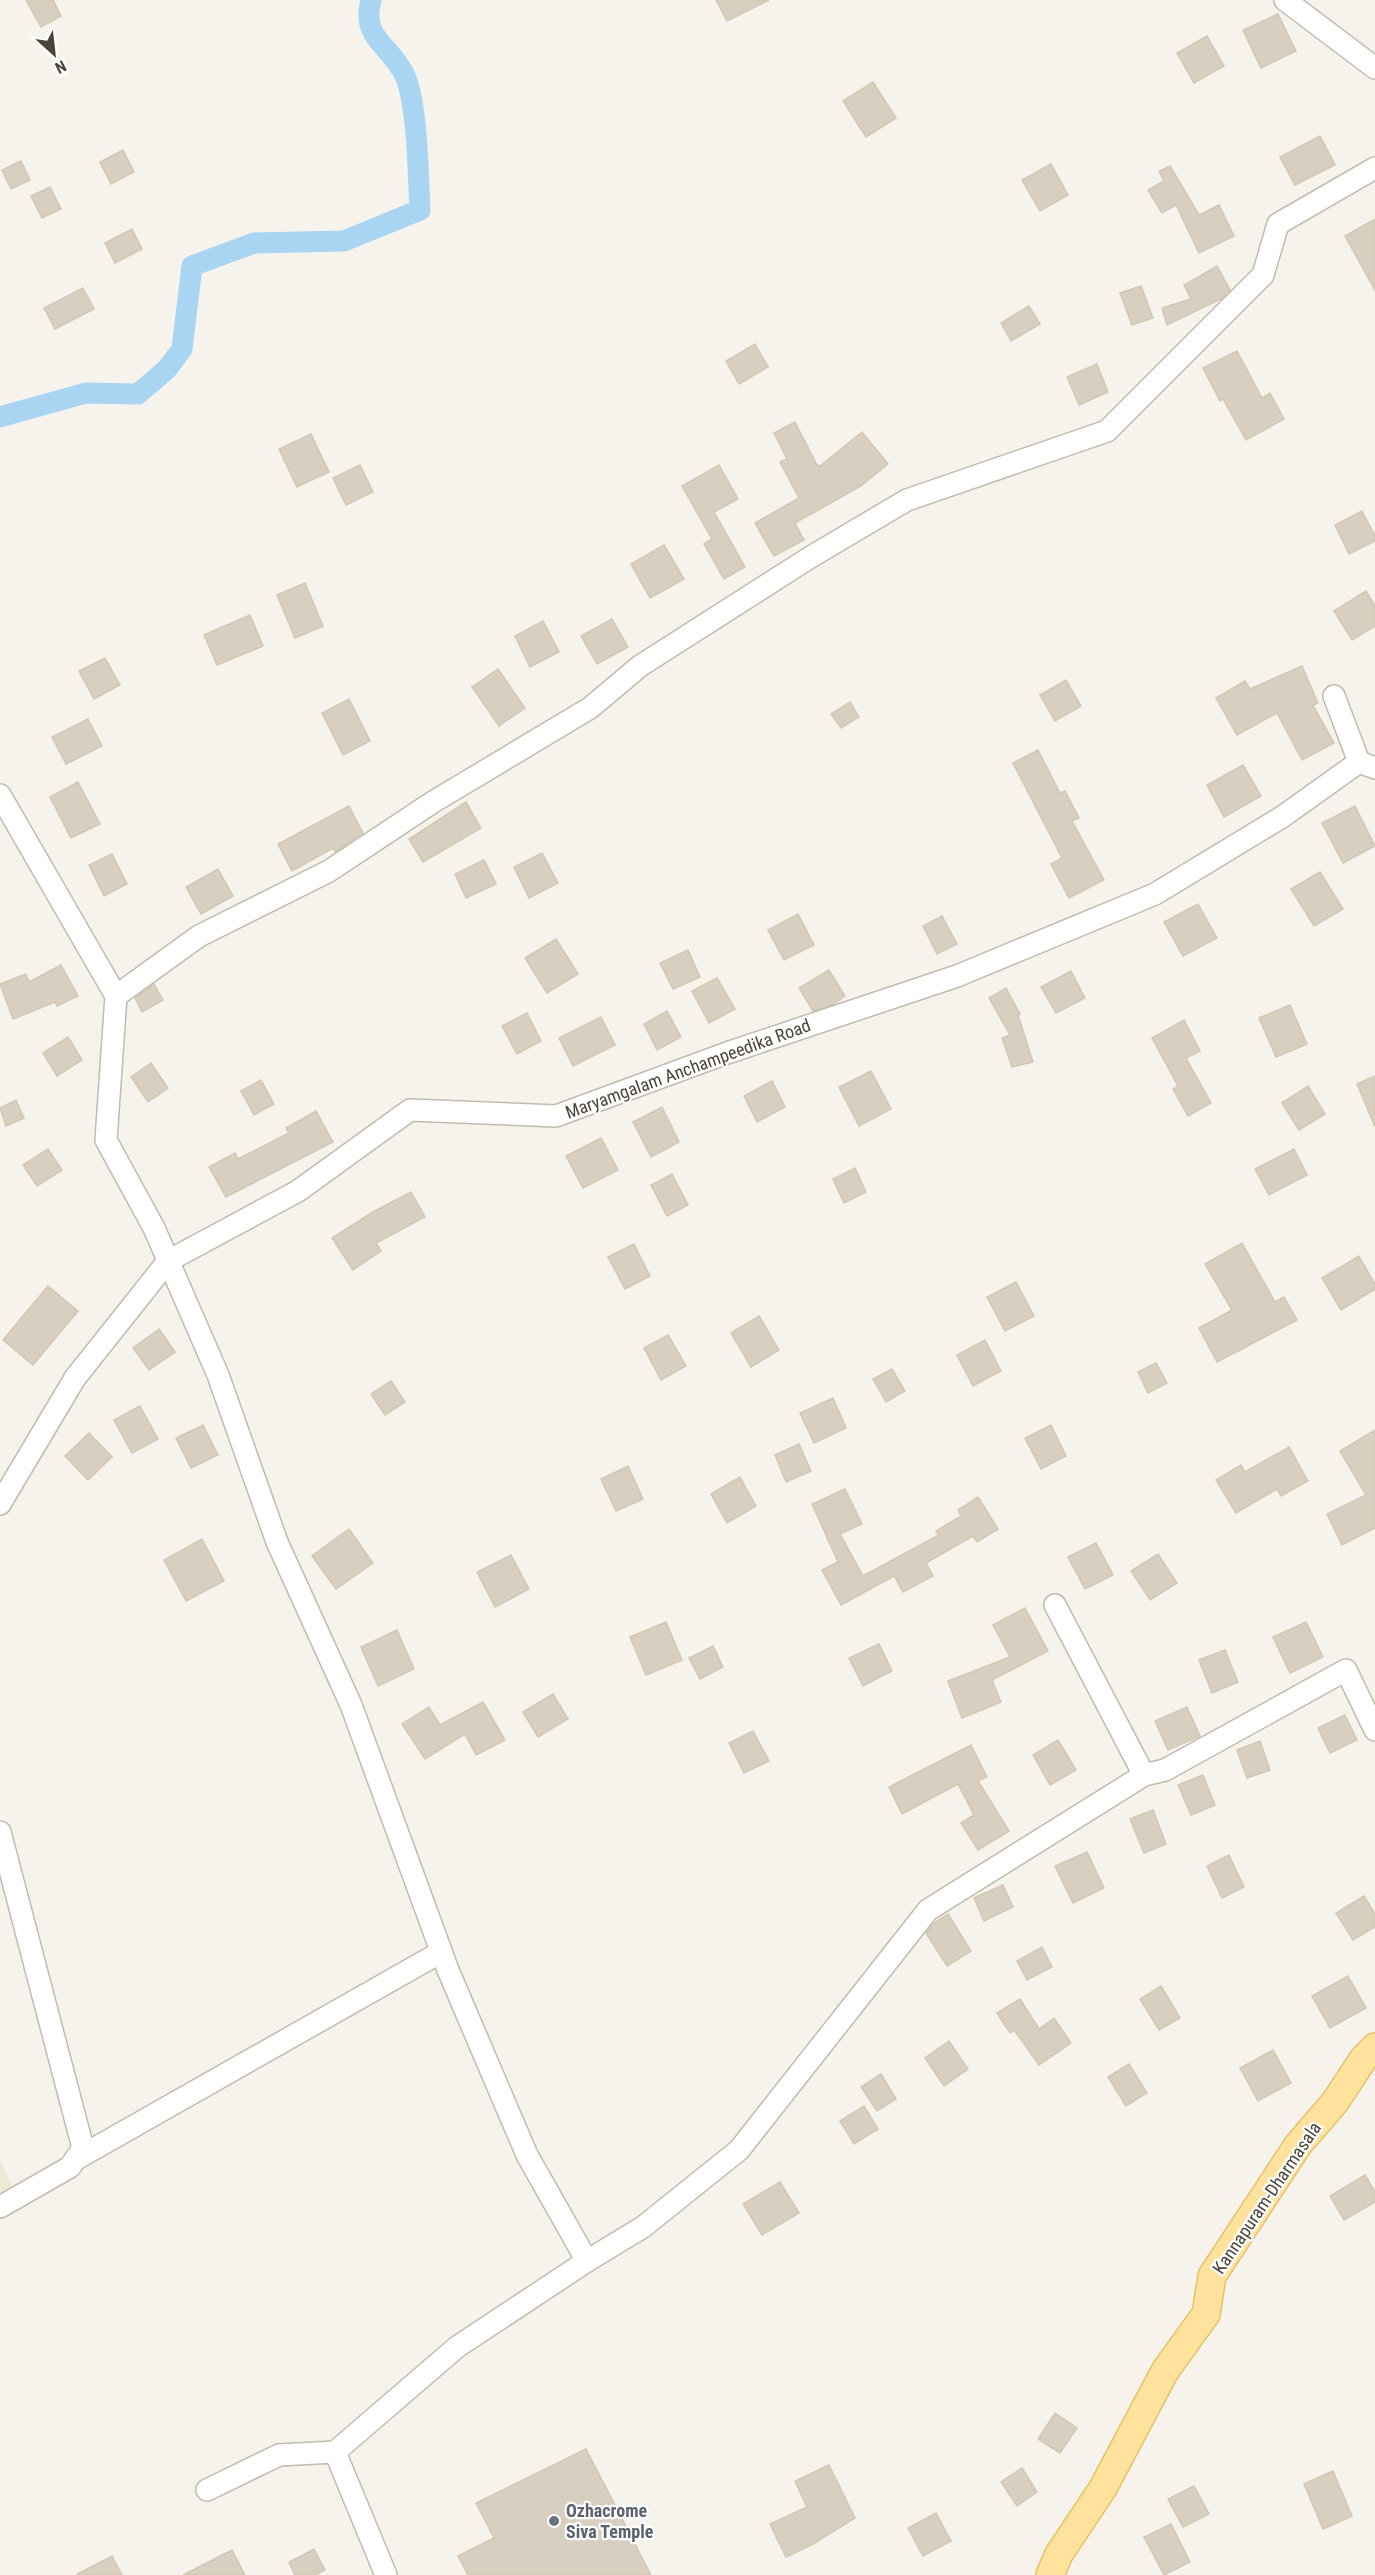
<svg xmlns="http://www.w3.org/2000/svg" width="1375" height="2575" font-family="'Roboto Condensed',sans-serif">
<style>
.education{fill:#efe8d6}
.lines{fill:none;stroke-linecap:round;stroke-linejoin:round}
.canal{stroke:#a9d4f2;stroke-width:21}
.building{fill:#d8cfc1;stroke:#d3c7b4;stroke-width:1.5}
.minor-casing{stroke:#c2bbae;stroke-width:24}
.major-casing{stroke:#e6c16a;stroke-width:30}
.minor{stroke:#fff;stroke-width:21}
.major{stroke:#ffe39c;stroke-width:27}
.worship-dot{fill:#6b7280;stroke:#fff;stroke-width:2}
.labels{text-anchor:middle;stroke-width:4.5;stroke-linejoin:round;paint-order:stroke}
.street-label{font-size:18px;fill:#4b4439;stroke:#fff}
.worship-label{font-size:18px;font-weight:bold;fill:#5b616d;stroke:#fff;text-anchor:start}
</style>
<rect width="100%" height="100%" fill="#f6f3ec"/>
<path class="education" d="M0,2159L13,2188L0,2193Z"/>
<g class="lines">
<path class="canal" d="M0,417L86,393L138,394L167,369L182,349L192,266L254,243L344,241L420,210C418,177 418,98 403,72C388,44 361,37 371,0"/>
</g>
<g class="building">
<path d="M26,0H53L61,16L41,27Z"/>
<path d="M716,0H769L727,21Z"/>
<path d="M1278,14L1296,51L1261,68L1243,30Z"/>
<path d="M1207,36L1224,66L1194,83L1177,53Z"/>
<path d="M873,82L896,118L866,137L843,101Z"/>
<path d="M1320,136L1335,165L1295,185L1280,157Z"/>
<path d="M123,150L134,172L111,184L100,162Z"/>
<path d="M21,161L30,180L11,189L2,170Z"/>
<path d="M1051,164L1068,195L1040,211L1022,180Z"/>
<path d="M1170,166L1199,215L1219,205L1234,236L1199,253L1176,205L1162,213L1148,190L1164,181L1159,171Z"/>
<path d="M50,187L61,209L42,218L31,196Z"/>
<path d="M1375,219V290L1345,236Z"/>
<path d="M132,229L142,249L115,263L105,243Z"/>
<path d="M1217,266L1230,290L1221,299L1167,325L1162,308L1191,299L1184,285Z"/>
<path d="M1141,286L1153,318L1132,325L1120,293Z"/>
<path d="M83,288L94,309L55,329L44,308Z"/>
<path d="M1029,306L1040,324L1011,341L1001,323Z"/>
<path d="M755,344L768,367L739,384L726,361Z"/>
<path d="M1237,351L1262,398L1270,393L1284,419L1246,440L1223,399L1220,401L1203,368Z"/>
<path d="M1097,364L1108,392L1079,405L1067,377Z"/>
<path d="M795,422L817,465L820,466L862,432L888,464L861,486L795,523L804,540L774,556L755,523L799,498L780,462L787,459L774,433Z"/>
<path d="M311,434L329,472L297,487L279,449Z"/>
<path d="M360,465L373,492L346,505L333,478Z"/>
<path d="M719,465L738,499L714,512L745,567L724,579L704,544L712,539L682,486Z"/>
<path d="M1362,511L1375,536V541L1349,554L1335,525Z"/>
<path d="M664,545L684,579L650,598L631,564Z"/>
<path d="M305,583L323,626L295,638L277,595Z"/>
<path d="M1366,591L1375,606V626L1352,640L1334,611Z"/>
<path d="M250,615L263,646L217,665L204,635Z"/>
<path d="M612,619L628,647L597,664L581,636Z"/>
<path d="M543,621L559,652L530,667L515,636Z"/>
<path d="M105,658L120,685L94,699L79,671Z"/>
<path d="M1302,666L1318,703L1313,705L1334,743L1302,760L1277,713L1237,735L1216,698L1245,681L1250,689Z"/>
<path d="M498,669L525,708L499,726L472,687Z"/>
<path d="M1066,680L1081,706L1055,721L1040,695Z"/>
<path d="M349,699L370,741L343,755L322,713Z"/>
<path d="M850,702L859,717L841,728L831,714Z"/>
<path d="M88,719L102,746L66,764L52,737Z"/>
<path d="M1038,750L1060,793L1065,791L1079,818L1072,821L1104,880L1069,898L1051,864L1062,858L1013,763Z"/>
<path d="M1243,765L1261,796L1224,817L1207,785Z"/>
<path d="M78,782L100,824L71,838L50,797Z"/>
<path d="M466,802L481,828L423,862L409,839Z"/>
<path d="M349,806L363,833L335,852L333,848L292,871L278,844Z"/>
<path d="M1355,806L1375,846L1343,863L1322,823Z"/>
<path d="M542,853L558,883L529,898L514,867Z"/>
<path d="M112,854L127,884L104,896L89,865Z"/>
<path d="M484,860L496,884L466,898L455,874Z"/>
<path d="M218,869L233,896L201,914L186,887Z"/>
<path d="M1320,872L1343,909L1314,926L1291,889Z"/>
<path d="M1198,904L1217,938L1183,956L1164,922Z"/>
<path d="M798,914L814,945L784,960L768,930Z"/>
<path d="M942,916L957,944L937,954L923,926Z"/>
<path d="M556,939L578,974L547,993L525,958Z"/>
<path d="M688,950L700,977L673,989L660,963Z"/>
<path d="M61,965L78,996L57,1006L55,1002L13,1019L0,984L26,974L29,982Z"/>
<path d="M829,970L845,996L832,1005L813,1011L799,988Z"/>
<path d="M1071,971L1085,998L1056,1013L1041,987Z"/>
<path d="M717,978L735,1009L709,1023L692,991Z"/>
<path d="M154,984L163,1000L142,1012L135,998Z"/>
<path d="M1006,988L1020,1014L1018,1015L1033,1062L1012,1067L1002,1038L1010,1035L989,998Z"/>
<path d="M1290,1005L1307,1044L1276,1057L1259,1018Z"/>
<path d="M667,1011L681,1037L657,1050L644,1024Z"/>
<path d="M527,1013L541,1041L517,1054L502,1026Z"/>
<path d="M601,1017L615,1045L573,1066L559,1038Z"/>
<path d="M1184,1020L1200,1051L1186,1058L1211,1103L1188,1116L1173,1089L1178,1086L1152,1038Z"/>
<path d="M68,1037L82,1060L57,1076L43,1053Z"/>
<path d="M151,1063L168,1088L148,1102L131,1077Z"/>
<path d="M871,1071L891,1109L859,1126L839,1087Z"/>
<path d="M1375,1076V1127L1357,1084Z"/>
<path d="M261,1080L274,1104L254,1115L241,1091Z"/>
<path d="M772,1081L785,1107L757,1122L744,1096Z"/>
<path d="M1308,1086L1325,1114L1299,1130L1282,1103Z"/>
<path d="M16,1100L24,1118L6,1126L0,1108Z"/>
<path d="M662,1107L679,1142L651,1157L633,1122Z"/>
<path d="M316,1111L333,1142L226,1197L209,1167L235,1153L238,1159L289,1133L286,1128Z"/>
<path d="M601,1138L618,1170L583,1188L566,1156Z"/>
<path d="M48,1149L62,1170L37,1186L23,1165Z"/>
<path d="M1294,1149L1307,1175L1269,1195L1255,1169Z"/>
<path d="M855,1168L866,1192L844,1203L833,1179Z"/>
<path d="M672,1174L688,1205L667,1216L651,1185Z"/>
<path d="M411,1192L425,1217L376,1243L381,1251L353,1270L332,1238L373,1212Z"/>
<path d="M1242,1243L1275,1302L1284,1297L1297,1320L1217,1362L1199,1328L1232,1310L1205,1264Z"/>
<path d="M634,1244L650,1276L625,1289L608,1257Z"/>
<path d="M1359,1256L1375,1284V1289L1341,1310L1322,1278Z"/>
<path d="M1016,1282L1034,1316L1005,1331L987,1297Z"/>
<path d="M48,1286L78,1311L33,1365L3,1340Z"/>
<path d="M759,1316L779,1350L751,1367L731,1333Z"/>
<path d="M159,1329L175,1352L149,1370L133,1348Z"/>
<path d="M668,1335L686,1366L661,1380L644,1348Z"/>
<path d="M985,1340L1001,1371L973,1386L957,1355Z"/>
<path d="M1156,1363L1167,1383L1148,1393L1138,1372Z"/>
<path d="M892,1369L905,1391L886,1402L873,1379Z"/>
<path d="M391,1381L405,1402L385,1415L371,1394Z"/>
<path d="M833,1398L846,1428L814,1443L800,1413Z"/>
<path d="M140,1406L158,1439L132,1453L114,1420Z"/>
<path d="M203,1425L218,1455L191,1468L176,1438Z"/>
<path d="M1051,1425L1066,1456L1041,1469L1025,1438Z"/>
<path d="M1375,1430V1528L1342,1545L1327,1514L1366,1495L1340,1451Z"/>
<path d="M89,1433L112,1457L88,1480L65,1456Z"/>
<path d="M799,1444L811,1471L786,1482L775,1455Z"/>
<path d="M1289,1447L1308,1481L1281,1496L1277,1489L1236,1513L1216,1480L1241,1465L1245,1472Z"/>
<path d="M628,1466L643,1499L616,1511L601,1479Z"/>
<path d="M740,1477L756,1506L727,1523L711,1494Z"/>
<path d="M845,1489L862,1524L840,1534L863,1576L939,1535L936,1531L961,1516L958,1510L978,1497L998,1529L977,1542L973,1536L926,1563L933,1576L903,1592L894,1576L841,1605L822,1570L838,1562L812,1504Z"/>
<path d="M349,1529L373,1563L336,1589L312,1556Z"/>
<path d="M202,1539L224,1581L186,1601L164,1560Z"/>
<path d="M1096,1543L1113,1575L1085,1589L1068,1557Z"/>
<path d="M1158,1554L1177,1583L1150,1600L1131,1571Z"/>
<path d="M511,1555L529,1589L495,1607L477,1572Z"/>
<path d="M1025,1608L1048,1651L992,1680L1001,1702L962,1718L948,1681L1010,1657L993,1625Z"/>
<path d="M666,1622L682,1660L646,1675L630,1637Z"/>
<path d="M1306,1622L1323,1657L1290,1673L1273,1637Z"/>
<path d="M397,1630L414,1669L378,1686L361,1647Z"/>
<path d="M879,1644L892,1671L863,1686L849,1658Z"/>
<path d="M713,1646L723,1667L700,1679L689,1658Z"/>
<path d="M1225,1650L1238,1682L1212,1693L1199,1660Z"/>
<path d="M553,1694L568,1719L538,1737L523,1712Z"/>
<path d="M483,1702L505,1740L476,1755L465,1734L425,1759L402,1724L429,1707L440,1725Z"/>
<path d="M1187,1707L1200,1736L1168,1750L1155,1721Z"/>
<path d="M1345,1715L1357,1740L1330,1753L1318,1728Z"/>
<path d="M753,1731L769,1761L744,1773L729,1743Z"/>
<path d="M1058,1740L1076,1770L1050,1785L1033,1755Z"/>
<path d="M1260,1741L1270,1770L1247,1778L1237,1750Z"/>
<path d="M971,1745L987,1777L978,1781L1009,1831L978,1850L961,1823L974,1815L958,1784L902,1814L889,1787Z"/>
<path d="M1203,1775L1215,1805L1191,1815L1178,1785Z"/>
<path d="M1153,1810L1166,1844L1144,1853L1130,1819Z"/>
<path d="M1087,1852L1104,1888L1073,1903L1055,1866Z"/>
<path d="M1229,1855L1244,1887L1222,1898L1207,1866Z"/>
<path d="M1003,1885L1013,1907L984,1921L974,1898Z"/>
<path d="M1364,1896L1375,1914V1927L1353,1940L1336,1913Z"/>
<path d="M948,1914L971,1951L947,1966L926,1933L934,1923Z"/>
<path d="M1042,1947L1052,1967L1027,1980L1017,1961Z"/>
<path d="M1348,1976L1366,2008L1330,2028L1312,1996Z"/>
<path d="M1161,1986L1180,2018L1159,2030L1140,1999Z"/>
<path d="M1020,1999L1039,2029L1054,2018L1071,2043L1039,2065L1014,2030L1010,2033L997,2013Z"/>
<path d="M949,2041L968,2069L944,2086L925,2058Z"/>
<path d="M1273,2050L1291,2083L1258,2101L1240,2068Z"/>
<path d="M1129,2064L1147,2093L1126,2106L1108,2077Z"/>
<path d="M881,2074L896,2099L877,2111L861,2087Z"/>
<path d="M864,2106L878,2129L854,2144L840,2121Z"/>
<path d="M1365,2175L1375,2192V2202L1344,2220L1330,2196Z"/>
<path d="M780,2182L799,2213L762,2235L743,2204Z"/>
<path d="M1055,2413L1077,2428L1060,2453L1038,2439Z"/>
<path d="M586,2449L651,2575H468L458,2556L494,2538L476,2503Z"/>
<path d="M829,2465L855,2518L813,2544L786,2557L770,2524L807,2507L795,2481Z"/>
<path d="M1022,2468L1037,2492L1017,2506L1001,2482Z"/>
<path d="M1333,2471L1352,2516L1323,2529L1304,2484Z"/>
<path d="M1194,2486L1209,2514L1183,2527L1168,2499Z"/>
<path d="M936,2513L951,2541L923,2556L908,2528Z"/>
<path d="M1171,2524L1190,2562L1164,2575L1144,2537Z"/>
<path d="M314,2549L325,2570L315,2575H295L289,2562Z"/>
<path d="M232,2550L245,2575H183Z"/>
<path d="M112,2556L122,2575H76Z"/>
</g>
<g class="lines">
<g class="minor-casing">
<g id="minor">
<path d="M1285,0L1375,68"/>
<path d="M1334,696L1359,762"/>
<path d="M0,795L116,996L106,1140L154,1228L218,1375L277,1542L351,1705L448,1970L527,2155L587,2261L457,2347L335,2452L386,2575"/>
<path d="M116,996L199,936L329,871L433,802L590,708L640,666L809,558L907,500L1107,431L1263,275L1278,224L1375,168"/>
<path d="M0,1504L75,1378L168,1261L298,1191L410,1110L556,1116L727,1053L957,976L1155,894L1282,817L1359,762L1375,768"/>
<path d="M1055,1605L1144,1775"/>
<path d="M0,1832L83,2148L70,2167L0,2207"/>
<path d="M76,2159L441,1952"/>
<path d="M587,2261L643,2227L739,2150L928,1910L1144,1775L1165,1770L1346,1670L1375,1730"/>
<path d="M207,2490L279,2455L335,2452"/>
</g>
</g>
<g class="major-casing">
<path id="major" d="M1050,2575L1059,2554L1103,2488L1165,2371L1206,2314L1212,2276L1298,2145L1335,2102L1364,2058L1375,2047"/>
</g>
<use href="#minor" class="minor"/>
<use href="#major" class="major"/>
</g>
<circle class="worship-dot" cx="554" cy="2521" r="6"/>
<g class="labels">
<g class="street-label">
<text transform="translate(688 1069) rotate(-20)" y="6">Maryamgalam Anchampeedika Road</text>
<text transform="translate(1267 2198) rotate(-56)" y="6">Kannapuram-Dharmasala</text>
</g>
<g class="worship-label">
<text x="566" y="2517">Ozhacrome<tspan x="566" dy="21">Siva Temple</tspan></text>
</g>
</g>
<g transform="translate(54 54) rotate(153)" stroke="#ffffff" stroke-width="4.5" paint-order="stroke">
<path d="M0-4.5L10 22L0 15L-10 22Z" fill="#4b4439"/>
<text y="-9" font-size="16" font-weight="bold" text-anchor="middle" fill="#4b4439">N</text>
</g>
</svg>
